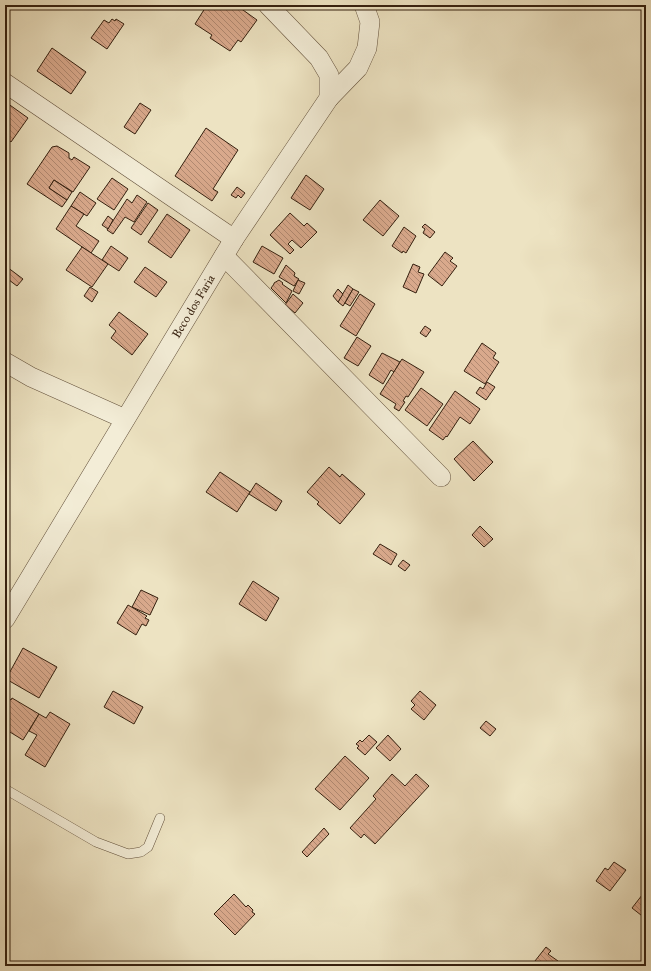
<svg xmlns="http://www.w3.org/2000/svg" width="651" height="971" font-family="'IM FELL Great Primer',serif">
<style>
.building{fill:url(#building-back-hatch);stroke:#35200f}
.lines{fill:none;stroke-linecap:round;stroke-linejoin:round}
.lane-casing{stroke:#63513c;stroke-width:10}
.street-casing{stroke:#63513c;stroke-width:20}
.lane{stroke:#f3edd7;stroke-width:9}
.street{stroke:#f3edd7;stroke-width:19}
.labels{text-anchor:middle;stroke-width:4;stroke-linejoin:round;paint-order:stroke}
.street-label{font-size:12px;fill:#35200f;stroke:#f3edd7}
</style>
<defs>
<pattern id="building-back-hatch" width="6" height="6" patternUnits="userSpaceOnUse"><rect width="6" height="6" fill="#d9a98c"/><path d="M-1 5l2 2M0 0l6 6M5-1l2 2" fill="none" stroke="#b18971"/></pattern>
</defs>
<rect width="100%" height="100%" fill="#ede3c2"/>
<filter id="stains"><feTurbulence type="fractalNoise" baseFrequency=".005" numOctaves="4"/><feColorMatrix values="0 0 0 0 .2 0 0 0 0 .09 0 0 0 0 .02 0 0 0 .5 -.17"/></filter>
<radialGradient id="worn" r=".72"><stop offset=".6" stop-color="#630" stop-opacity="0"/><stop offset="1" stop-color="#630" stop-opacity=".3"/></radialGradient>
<g class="building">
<path d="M207,5H236L257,20L241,42L238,40L230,51L210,38L212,35L195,24Z"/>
<path d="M112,19L115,21L116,19L124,24L107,49L91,38L104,20L109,23Z"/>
<path d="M52,48L86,72L71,94L37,71Z"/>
<path d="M7,103L28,118L11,142L5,137V106Z"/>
<path d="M140,103L151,110L135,134L124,127Z"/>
<path d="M206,128L238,150L213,189L218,192L212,201L175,176Z"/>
<path d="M57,146L69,153V158L72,160L74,157L90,167L73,192L54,180L49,188L67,200L62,207L27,184L52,147Z"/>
<path d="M306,175L324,189L310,210L291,198Z"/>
<path d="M112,178L128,189L114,210L97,199Z"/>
<path d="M54,180L72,192L67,200L49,188Z"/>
<path d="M237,187L245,193L241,198L238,195L236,198L231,195Z"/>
<path d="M80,192L96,203L87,216L71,206Z"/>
<path d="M137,195L147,202L134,222L125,217L113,234L107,230L127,199L132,203Z"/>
<path d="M380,200L399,216L383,236L363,220Z"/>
<path d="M148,203L158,210L141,235L131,228Z"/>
<path d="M71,206L84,214L76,226L99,241L91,253L56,229Z"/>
<path d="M290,213L304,226L307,223L317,232L301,248L292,240L288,244L294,250L290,254L270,235Z"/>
<path d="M167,214L190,230L171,258L148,242Z"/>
<path d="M108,216L113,220L108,229L102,225Z"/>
<path d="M425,224L435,232L430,238L423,233L425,229L422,227Z"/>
<path d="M404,227L416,236L406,253L403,251L402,253L392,246Z"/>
<path d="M111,246L128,258L119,271L102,260Z"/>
<path d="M262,246L283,258L274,274L253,262Z"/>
<path d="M82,247L108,264L92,287L66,270Z"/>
<path d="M445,252L453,258L450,261L457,266L442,286L428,275Z"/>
<path d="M413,264L420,267L418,272L424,274L416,293L403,287Z"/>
<path d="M286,265L295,273L294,276L299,279L294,286L279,277Z"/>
<path d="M7,267L23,279L17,286L5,277V269Z"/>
<path d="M145,267L167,282L156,297L134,282Z"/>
<path d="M279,280L283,283L282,284L292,291L286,303L271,288L274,284V283Z"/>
<path d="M298,280L305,283L299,294L293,291Z"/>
<path d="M348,285L353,289L343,306L338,302Z"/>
<path d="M90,287L98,292L92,302L84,296Z"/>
<path d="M338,289L343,294L338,302L333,296Z"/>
<path d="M353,289L359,292L350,306L345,303Z"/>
<path d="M293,294L303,303L295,313L285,305Z"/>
<path d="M360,294L375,304L356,336L340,326Z"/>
<path d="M119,312L148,334L132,355L111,338L116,331L109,325Z"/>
<path d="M425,326L431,330L426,337L420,333Z"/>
<path d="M357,337L371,346L358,366L344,358Z"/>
<path d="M482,343L496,353L493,358L499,362L485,384L464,371Z"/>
<path d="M382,353L400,362L394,372L391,370L383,384L369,375Z"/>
<path d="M402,359L424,372L408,397L406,396L403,401L405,402L399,411L394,408L396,404L380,394Z"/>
<path d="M487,382L495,387L486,400L476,393L480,387L483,389Z"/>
<path d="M421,388L443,404L427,426L405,410Z"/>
<path d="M455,391L480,409L470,424L460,417L447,437L446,436L443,440L429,430Z"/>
<path d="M473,441L493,462L474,481L454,459Z"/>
<path d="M329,467L340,477L342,474L365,494L340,524L317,504L319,502L307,492Z"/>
<path d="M220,472L250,492L237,512L206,492Z"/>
<path d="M256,483L282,501L276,511L249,494Z"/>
<path d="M480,526L493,539L484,547L472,535Z"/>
<path d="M380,544L397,554L391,565L373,554Z"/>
<path d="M403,560L410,565L405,571L398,566Z"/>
<path d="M253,581L279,598L266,621L239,604Z"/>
<path d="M141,590L158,598L150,615L132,607Z"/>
<path d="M128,605L147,616L145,618L149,620L146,626L142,624L136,635L117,623Z"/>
<path d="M23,648L57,667L39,698L6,679Z"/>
<path d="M113,691L143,707L134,724L104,707Z"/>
<path d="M420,691L436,705L424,720L411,709L415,705L411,701Z"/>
<path d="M5,696L11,700L12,698L39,714L23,740L5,729Z"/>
<path d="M50,712L70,724L45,767L25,755L37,735L29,731L39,714L46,718Z"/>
<path d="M486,721L496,729L490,736L480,728Z"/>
<path d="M369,735L377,742L365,755L357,748L359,746L356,744L360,740L362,742Z"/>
<path d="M388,735L401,749L390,761L376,748Z"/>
<path d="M345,756L369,778L340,810L315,789Z"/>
<path d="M392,774L405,786L416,774L429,786L375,844L364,834L361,838L350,828L376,799L373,796Z"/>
<path d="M324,828L329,834L307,857L302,852Z"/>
<path d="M614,862L626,870L610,891L596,881L605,868L608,870Z"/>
<path d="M646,890V919L632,908Z"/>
<path d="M234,894L246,907L248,905L253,910L252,912L255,914L235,935L214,914Z"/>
<path d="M546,947L551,951L548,954L558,961L554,966H531Z"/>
</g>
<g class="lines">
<g class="lane-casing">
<path id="lane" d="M5,789L96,842L128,854L141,852L148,847L160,818"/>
</g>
<g class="street-casing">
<g id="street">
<path d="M5,83L234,239"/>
<path d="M329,98L358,68L367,48L370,22L364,5"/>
<path d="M224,256L441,477"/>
<path d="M5,362L31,377L125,419"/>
<path id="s1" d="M5,619L234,239L329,98V75L319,58L268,5"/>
</g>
</g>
<use href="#lane" class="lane"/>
<use href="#street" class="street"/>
</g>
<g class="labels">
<g class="street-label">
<text dy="4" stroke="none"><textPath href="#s1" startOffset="365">Beco dos Faria</textPath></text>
</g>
</g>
<rect width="651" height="971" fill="none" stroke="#ede3c2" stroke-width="20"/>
<rect x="6" y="6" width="639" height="959" fill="none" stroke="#35200f" stroke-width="2"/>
<rect x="10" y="10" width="631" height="951" fill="none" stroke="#35200f"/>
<rect width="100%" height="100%" filter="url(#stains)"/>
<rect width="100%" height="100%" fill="url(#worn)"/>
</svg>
